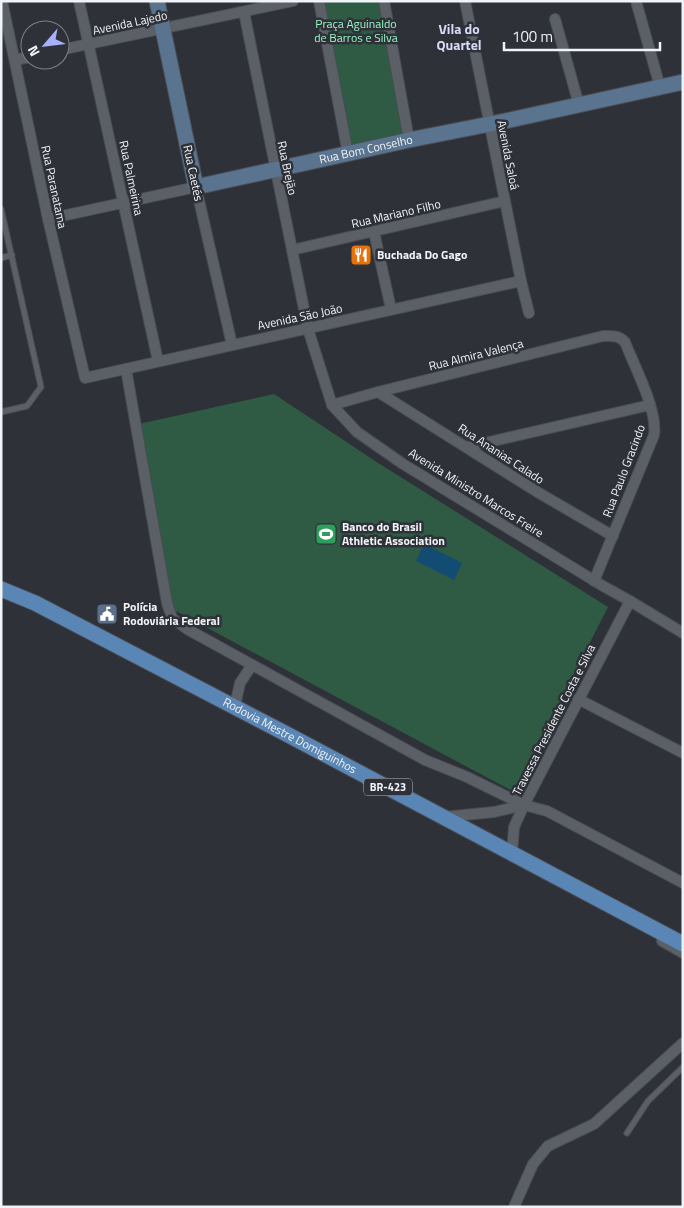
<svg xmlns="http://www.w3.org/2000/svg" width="684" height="1208" font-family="'Titillium Web',sans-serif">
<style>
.green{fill:#2f5a44}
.water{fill:#124c72}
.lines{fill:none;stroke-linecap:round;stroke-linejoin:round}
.lane-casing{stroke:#4a4d53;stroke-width:7}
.street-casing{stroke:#4a4d53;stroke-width:12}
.secondary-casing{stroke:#4a4d53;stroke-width:17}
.primary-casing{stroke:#4a4d53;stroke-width:17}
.lane{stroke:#5b6067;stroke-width:5}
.street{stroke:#5b6067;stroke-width:10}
.secondary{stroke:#5a738e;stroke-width:15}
.primary{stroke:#5a86b6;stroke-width:15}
.labels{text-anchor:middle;stroke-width:5;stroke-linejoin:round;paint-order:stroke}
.shield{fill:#2e3138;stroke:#b6b9be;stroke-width:1}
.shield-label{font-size:11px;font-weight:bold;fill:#f0f3f7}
.street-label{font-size:12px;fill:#f0f3f7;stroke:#2e3138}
.park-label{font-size:12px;fill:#97f6c3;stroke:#2e3138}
.poi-label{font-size:12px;font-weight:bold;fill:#f0f3f7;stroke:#2e3138;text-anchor:start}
.neighbourhood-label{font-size:14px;font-weight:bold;fill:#d8dcf9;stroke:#2e3138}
</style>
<rect width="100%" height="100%" fill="#2e3138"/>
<g class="green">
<path d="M322,1H379L404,137L351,149Z"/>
<path d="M274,394L375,461L608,607L514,792L174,610L139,424Z"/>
</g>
<path class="water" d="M424,544L462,563L454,580L416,561Z"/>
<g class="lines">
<g class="lane-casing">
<g id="lane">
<path d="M1,209L41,387L27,406L1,412"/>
<path d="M1,258L12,255"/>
<path d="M627,1133L648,1101L683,1067"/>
</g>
</g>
<g class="street-casing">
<g id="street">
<path d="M2,1L48,219L85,378L521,281"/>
<path d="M79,1L158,361"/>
<path d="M319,1L348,154"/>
<path d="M384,1L409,140"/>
<path d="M465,1L521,281L529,313"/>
<path d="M636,1L660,87"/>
<path d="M244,12L308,329L332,405L357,432L403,464L603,586L630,601L683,633"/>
<path d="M555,19L579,105"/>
<path d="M60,50L293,1"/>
<path d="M15,60L30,57"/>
<path d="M48,219L196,187L232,345"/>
<path d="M374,232L391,309"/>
<path d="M292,250L505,201"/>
<path d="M126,369L167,603L172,618L187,629L425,760L467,777L524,805L547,811L683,883"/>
<path d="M378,392L539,493L613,536"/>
<path d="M332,405L378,392L603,336C613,336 618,335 625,342C634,366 658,410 654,435L594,581"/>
<path d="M467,447L650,405"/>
<path d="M578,699L683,753"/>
<path d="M235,706L240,683L252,665"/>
<path d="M443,817L494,812L524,805"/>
<path d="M512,854L514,827L524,805L630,601"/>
<path d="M662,941L683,953"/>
<path d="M514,1207L533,1164L548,1146L594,1124L683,1043"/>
</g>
</g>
<g class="secondary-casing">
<g id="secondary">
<path id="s1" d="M157,1L196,187L409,140L505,121L683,82"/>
</g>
</g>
<g class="primary-casing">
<g id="primary">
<path id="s2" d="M1,589L35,603C252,715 467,829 683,944"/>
</g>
</g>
<use href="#lane" class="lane"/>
<use href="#street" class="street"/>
<use href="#secondary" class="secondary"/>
<use href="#primary" class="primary"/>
</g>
<defs>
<g id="restaurant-square" transform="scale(1.125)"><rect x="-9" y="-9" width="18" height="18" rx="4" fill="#e8710a" stroke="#2e3138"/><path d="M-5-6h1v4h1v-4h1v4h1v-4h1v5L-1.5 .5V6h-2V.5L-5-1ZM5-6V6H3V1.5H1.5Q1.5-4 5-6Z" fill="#fff"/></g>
<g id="stadium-square" transform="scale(1.125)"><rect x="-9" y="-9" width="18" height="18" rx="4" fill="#2e9e5b" stroke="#2e3138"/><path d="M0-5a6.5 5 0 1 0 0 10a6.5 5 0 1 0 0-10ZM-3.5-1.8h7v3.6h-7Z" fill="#fff"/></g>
<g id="civic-square" transform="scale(1.125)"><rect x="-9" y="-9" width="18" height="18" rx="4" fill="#5c6f8a" stroke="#2e3138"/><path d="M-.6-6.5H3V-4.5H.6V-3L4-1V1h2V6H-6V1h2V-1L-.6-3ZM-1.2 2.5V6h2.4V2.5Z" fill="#fff"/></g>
</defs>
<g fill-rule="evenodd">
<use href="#restaurant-square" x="361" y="255"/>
<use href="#stadium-square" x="326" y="534"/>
<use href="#civic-square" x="107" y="614"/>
</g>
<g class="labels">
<rect class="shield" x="364" y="778.5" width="48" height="17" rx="4"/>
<g class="shield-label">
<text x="388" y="791">BR-423</text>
</g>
<g class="street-label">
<text transform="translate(130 23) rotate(-12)" y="4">Avenida Lajedo</text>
<text dy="4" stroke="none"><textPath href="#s1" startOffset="364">Rua Bom Conselho</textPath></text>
<text transform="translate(508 155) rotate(79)" y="4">Avenida Saloá</text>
<text transform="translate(287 168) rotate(78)" y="4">Rua Brejão</text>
<text transform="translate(193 173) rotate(78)" y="4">Rua Caetés</text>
<text transform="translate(131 178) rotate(78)" y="4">Rua Palmeirina</text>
<text transform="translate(54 187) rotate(78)" y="4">Rua Paranatama</text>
<text transform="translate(396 214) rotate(-13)" y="4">Rua Mariano Filho</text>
<text transform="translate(300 317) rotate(-12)" y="4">Avenida São João</text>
<text transform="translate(476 355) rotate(-14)" y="4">Rua Almira Valença</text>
<text transform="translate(501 454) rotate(33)" y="4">Rua Ananias Calado</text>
<text transform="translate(624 471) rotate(-69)" y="4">Rua Paulo Gracindo</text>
<text transform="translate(476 493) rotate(32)" y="4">Avenida Ministro Marcos Freire</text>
<text transform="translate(554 720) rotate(-63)" y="4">Travessa Presidente Costa e Silva</text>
<text dy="4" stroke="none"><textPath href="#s2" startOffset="324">Rodovia Mestre Domiguinhos</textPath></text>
</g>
<g class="park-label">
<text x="356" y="28">Praça Aguinaldo<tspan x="356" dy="14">de Barros e Silva</tspan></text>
</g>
<g class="poi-label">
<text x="377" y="259">Buchada Do Gago</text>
<text x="342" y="531">Banco do Brasil<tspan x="342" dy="14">Athletic Association</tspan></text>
<text x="123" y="611">Polícia<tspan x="123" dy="14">Rodoviária Federal</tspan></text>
</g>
<g class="neighbourhood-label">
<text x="459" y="34">Vila do<tspan x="459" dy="16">Quartel</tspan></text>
</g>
</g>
<rect width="684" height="1208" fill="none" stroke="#f0f3f7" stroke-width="5"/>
<g transform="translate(45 45) rotate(242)"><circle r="24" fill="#2e3138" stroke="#7c7f84"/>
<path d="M0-4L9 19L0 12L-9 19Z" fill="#a7b0fc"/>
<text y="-8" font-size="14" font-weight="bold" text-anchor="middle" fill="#f0f3f7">N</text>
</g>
<path d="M504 42v8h156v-8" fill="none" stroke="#f0f3f7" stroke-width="2.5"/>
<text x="512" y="42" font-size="15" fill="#f0f3f7" stroke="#2e3138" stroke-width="4" paint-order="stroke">100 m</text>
</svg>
